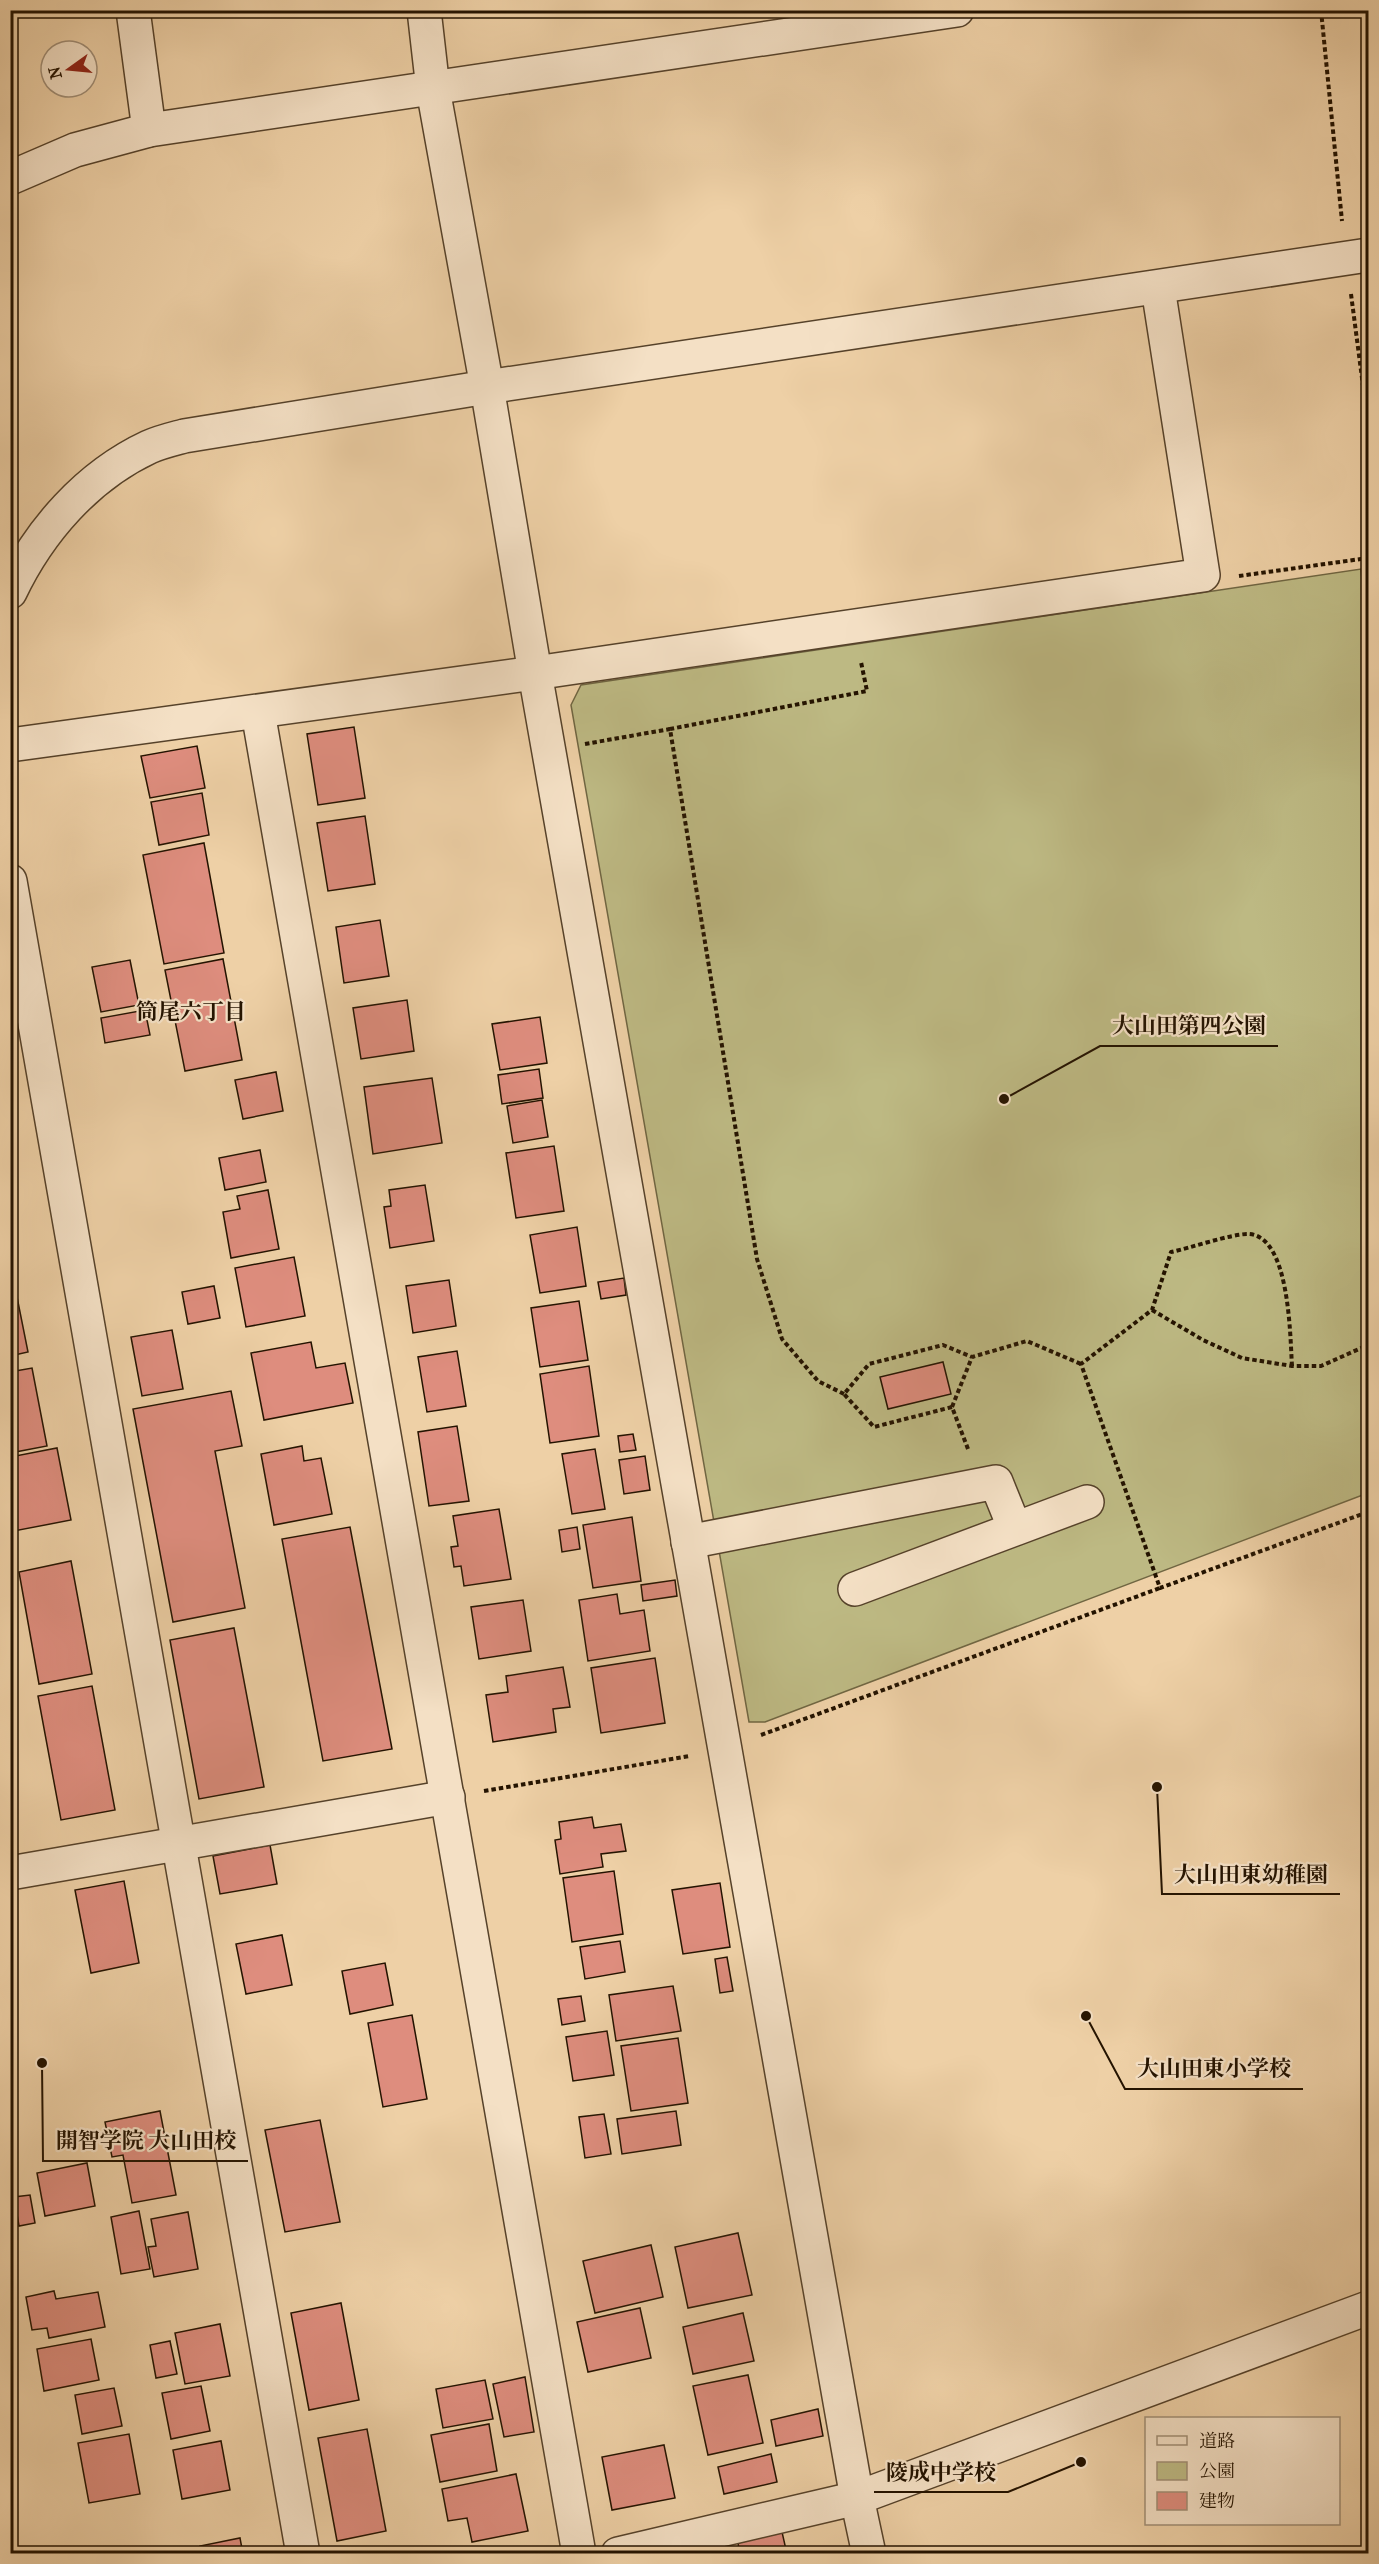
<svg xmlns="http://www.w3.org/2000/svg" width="1379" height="2564" font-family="'IM FELL French Canon','Noto Serif JP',serif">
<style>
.green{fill:#bdb983;stroke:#706642;stroke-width:1.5}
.building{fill:#de8d7e;stroke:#241300;stroke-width:1.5}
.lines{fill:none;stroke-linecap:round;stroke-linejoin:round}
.minor-casing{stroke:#56422a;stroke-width:36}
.path{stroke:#241300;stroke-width:4;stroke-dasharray:4.5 3;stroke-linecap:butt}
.minor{stroke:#f4e0c5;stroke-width:33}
.labels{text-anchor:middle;stroke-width:4.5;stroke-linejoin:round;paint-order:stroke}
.neighbourhood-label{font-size:22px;font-weight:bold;fill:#241300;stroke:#f4e0c5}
.leader{fill:none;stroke:#241300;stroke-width:2}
.callout-dot{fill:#241300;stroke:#f4e0c5;stroke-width:2}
.callout-label{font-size:22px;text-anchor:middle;font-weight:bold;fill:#241300;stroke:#f4e0c5;stroke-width:4.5;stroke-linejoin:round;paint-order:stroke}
</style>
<rect width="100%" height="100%" fill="#eed0a6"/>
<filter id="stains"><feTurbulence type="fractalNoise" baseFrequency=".00333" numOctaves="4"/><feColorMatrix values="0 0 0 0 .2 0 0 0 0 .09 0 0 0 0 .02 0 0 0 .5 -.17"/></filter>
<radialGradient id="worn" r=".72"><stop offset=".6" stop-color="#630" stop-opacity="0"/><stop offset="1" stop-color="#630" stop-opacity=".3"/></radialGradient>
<path class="green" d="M1361,569L1368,644V1493L765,1722H749L571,705L581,685Z"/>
<g class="building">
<path d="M354,727L365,798L318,805L307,734Z"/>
<path d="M197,746L205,788L150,798L141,756Z"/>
<path d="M202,793L209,835L159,845L151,802Z"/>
<path d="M365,816L375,884L328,891L317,823Z"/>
<path d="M204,843L224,953L164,964L143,855Z"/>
<path d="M380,920L389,976L344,983L336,927Z"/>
<path d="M223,959L242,1060L185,1071L165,970Z"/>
<path d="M130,960L139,1005L101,1012L92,967Z"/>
<path d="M407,1000L414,1051L361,1059L353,1008Z"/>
<path d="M145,1010L150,1035L105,1043L101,1018Z"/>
<path d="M540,1017L547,1063L500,1070L492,1024Z"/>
<path d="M539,1069L543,1098L502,1104L498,1075Z"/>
<path d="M276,1072L283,1111L243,1119L235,1080Z"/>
<path d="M432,1078L442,1143L373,1154L364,1087Z"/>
<path d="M542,1100L548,1137L513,1143L507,1106Z"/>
<path d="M554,1146L564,1211L516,1218L506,1153Z"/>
<path d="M260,1150L266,1182L225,1190L219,1158Z"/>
<path d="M425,1185L434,1241L390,1248L384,1207L391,1206L389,1190Z"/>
<path d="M268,1190L279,1249L231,1258L223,1212L240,1209L237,1196Z"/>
<path d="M577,1227L586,1286L540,1293L530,1235Z"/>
<path d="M294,1257L305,1316L246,1327L235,1268Z"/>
<path d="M624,1278L626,1295L601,1299L598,1282Z"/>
<path d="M449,1280L456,1326L413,1333L406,1286Z"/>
<path d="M214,1286L220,1318L188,1324L182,1292Z"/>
<path d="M16,1292L28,1352L10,1356V1293Z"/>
<path d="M579,1301L588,1360L540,1367L531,1308Z"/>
<path d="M172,1330L183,1389L142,1396L131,1337Z"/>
<path d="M311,1342L316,1368L345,1363L353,1403L264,1420L251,1353Z"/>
<path d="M457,1351L466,1406L427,1412L418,1357Z"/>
<path d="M943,1362L951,1394L888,1409L880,1377Z"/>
<path d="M589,1366L599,1436L550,1443L540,1374Z"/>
<path d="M32,1368L47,1446L10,1453V1372Z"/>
<path d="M231,1391L242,1446L215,1451L245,1608L173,1622L133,1409Z"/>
<path d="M457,1426L469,1501L429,1506L418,1432Z"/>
<path d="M633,1434L636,1450L620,1452L618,1436Z"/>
<path d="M302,1446L304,1461L321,1458L332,1514L274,1525L261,1454Z"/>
<path d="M57,1448L71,1520L14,1531L10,1513V1457Z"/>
<path d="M595,1449L605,1509L572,1514L562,1454Z"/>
<path d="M645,1456L650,1490L624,1494L619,1460Z"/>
<path d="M499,1509L511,1579L464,1586L461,1566L454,1567L451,1547L458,1546L453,1516Z"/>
<path d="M632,1517L641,1581L593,1588L583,1525Z"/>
<path d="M350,1527L392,1749L323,1761L282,1539Z"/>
<path d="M577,1527L580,1549L562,1552L559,1530Z"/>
<path d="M71,1561L92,1674L39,1684L19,1572Z"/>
<path d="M675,1580L677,1596L643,1601L641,1585Z"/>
<path d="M617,1594L620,1614L644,1610L650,1651L588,1661L579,1600Z"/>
<path d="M523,1600L531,1651L479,1659L471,1607Z"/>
<path d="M234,1628L264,1787L199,1799L170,1640Z"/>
<path d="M655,1658L665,1723L601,1733L591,1668Z"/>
<path d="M563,1667L570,1707L553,1709L556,1732L493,1742L486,1695L508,1692L506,1676Z"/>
<path d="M92,1686L115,1810L61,1820L38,1696Z"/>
<path d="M592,1817L594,1828L621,1824L626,1851L601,1854L603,1867L560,1874L555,1840L561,1839L559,1822Z"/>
<path d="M270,1845L277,1884L220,1894L213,1856Z"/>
<path d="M614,1871L623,1934L572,1942L563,1878Z"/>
<path d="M124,1881L139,1963L91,1973L75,1890Z"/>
<path d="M720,1883L730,1947L683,1954L672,1890Z"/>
<path d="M282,1935L292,1985L246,1994L236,1944Z"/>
<path d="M620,1941L625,1972L585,1979L580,1947Z"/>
<path d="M727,1957L733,1991L720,1993L715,1959Z"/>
<path d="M385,1963L393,2005L350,2014L342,1971Z"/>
<path d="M673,1986L681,2031L616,2041L609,1995Z"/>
<path d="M581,1996L585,2021L562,2025L558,1999Z"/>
<path d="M412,2015L427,2099L383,2107L368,2023Z"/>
<path d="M607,2031L614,2075L573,2081L566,2037Z"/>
<path d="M678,2038L688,2103L631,2111L621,2046Z"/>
<path d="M160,2111L176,2195L132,2203L123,2155L112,2157L105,2122Z"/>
<path d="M676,2111L681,2145L622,2154L617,2119Z"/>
<path d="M604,2114L611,2154L585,2158L579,2117Z"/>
<path d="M320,2120L340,2222L285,2232L265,2130Z"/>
<path d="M87,2163L95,2206L45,2216L37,2173Z"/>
<path d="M30,2195L35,2223L19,2226L14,2197Z"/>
<path d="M139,2211L150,2269L121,2274L111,2217Z"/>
<path d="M188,2212L198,2269L154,2277L148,2247L156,2246L151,2219Z"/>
<path d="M738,2233L752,2295L688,2308L675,2247Z"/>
<path d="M651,2245L663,2297L595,2313L583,2261Z"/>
<path d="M54,2291L56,2299L98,2292L105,2327L49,2338L47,2328L32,2330L26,2297Z"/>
<path d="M341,2303L359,2400L309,2410L291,2313Z"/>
<path d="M640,2308L651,2358L588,2372L577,2322Z"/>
<path d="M743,2313L754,2361L693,2374L683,2327Z"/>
<path d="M220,2324L230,2376L185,2384L175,2333Z"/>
<path d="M91,2339L99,2380L44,2391L37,2349Z"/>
<path d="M170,2341L177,2374L156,2378L150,2345Z"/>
<path d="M748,2375L763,2443L708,2455L693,2386Z"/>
<path d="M525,2377L534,2432L504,2437L493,2384Z"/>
<path d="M485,2380L493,2419L443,2428L436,2389Z"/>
<path d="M201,2386L210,2431L171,2439L162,2393Z"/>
<path d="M114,2388L122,2426L82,2434L75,2395Z"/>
<path d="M818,2409L823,2436L776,2446L771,2420Z"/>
<path d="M489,2424L497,2471L440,2482L431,2435Z"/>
<path d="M367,2429L386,2531L337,2541L318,2438Z"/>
<path d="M129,2434L140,2494L89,2503L78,2443Z"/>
<path d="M221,2441L230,2490L182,2499L173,2450Z"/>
<path d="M664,2445L675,2498L612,2510L602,2457Z"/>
<path d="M771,2454L777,2482L724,2494L718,2467Z"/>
<path d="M516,2474L528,2531L472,2542L467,2518L448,2521L442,2489Z"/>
<path d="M782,2532L787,2554H740L738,2543Z"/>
<path d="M240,2538L243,2554H202L200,2546Z"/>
</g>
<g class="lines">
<g class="minor-casing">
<g id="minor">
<path d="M133,10L149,130"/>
<path d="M424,10L433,89L487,387L535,673L857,2498L869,2554"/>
<path d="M10,178L75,150L149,130L957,10"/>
<path d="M10,592C39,531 87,476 149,447C160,442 173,439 184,436L487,387L1368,255"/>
<path d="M258,712L579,2554"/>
<path d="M10,745L535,673L1203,575L1158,288"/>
<path d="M10,881L303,2554"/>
<path d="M688,1542L996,1482L1015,1529L1087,1502L855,1589"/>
<path d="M10,1873L448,1797"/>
<path d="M618,2554L857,2498L1368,2308"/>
</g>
</g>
<g class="path">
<path d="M1321,10L1342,221"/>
<path d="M1351,294L1368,424"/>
<path d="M1239,576L1368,558"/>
<path d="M585,744L670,729"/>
<path d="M1152,1310L1203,1340L1242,1358L1292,1366H1321L1368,1345"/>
<path d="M1292,1366C1290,1336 1290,1235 1248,1234C1231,1234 1190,1248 1171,1252L1152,1310L1081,1364L1160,1588L1368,1512"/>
<path d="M844,1394L818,1381L782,1339L757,1259L670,729L867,691L861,662"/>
<path d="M952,1407L874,1427L844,1394L869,1364L943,1345L972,1357"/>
<path d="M968,1449L952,1407L972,1357L1027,1341L1081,1364"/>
<path d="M761,1735L1160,1588"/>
<path d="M484,1791L690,1756"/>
</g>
<use href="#minor" class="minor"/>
</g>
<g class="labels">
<g class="neighbourhood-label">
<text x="191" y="1019">筒尾六丁目</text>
</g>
</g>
<path class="leader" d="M1004 1099L1100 1046H1278M1157 1787L1162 1894H1340M1086 2016L1125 2089H1303M42 2063L43 2161H248M1081 2462L1008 2492H874"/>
<g class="callout-dot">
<circle cx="1004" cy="1099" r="6"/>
<circle cx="1157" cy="1787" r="6"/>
<circle cx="1086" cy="2016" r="6"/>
<circle cx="42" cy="2063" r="6"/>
<circle cx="1081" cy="2462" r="6"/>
</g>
<g class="callout-label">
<text x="1189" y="1033">大山田第四公園</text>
<text x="1251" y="1882">大山田東幼稚園</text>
<text x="1214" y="2076">大山田東小学校</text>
<text x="146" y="2148">開智学院 大山田校</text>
<text x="941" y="2480">陵成中学校</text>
</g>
<rect width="1379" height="2564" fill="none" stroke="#eed0a6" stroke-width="36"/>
<rect x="12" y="12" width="1355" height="2540" fill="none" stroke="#241300" stroke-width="3"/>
<rect x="18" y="18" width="1343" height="2528" fill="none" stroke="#241300" stroke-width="1.5"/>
<rect x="1145" y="2417" width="195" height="108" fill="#f4e0c5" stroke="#a18e76" stroke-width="1.5"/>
<rect x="1157" y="2436" width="30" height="9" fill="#f4e0c5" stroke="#a18e76" stroke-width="1.5"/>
<text x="1199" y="2447" font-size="18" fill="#241300">道路</text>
<rect x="1157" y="2462" width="30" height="18" fill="#bdb983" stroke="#a18e76" stroke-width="1.5"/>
<text x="1199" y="2477" font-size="18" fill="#241300">公園</text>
<rect x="1157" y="2492" width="30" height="18" fill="#de8d7e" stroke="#a18e76" stroke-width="1.5"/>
<text x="1199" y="2507" font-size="18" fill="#241300">建物</text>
<g transform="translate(69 69) rotate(255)"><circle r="28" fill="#f4e0c5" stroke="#a18e76" stroke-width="1.5"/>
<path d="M0-4.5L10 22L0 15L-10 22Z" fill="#8f2418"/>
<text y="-9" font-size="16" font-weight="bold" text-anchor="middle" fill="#241300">N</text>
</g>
<rect width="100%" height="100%" filter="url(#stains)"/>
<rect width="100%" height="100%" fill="url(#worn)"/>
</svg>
